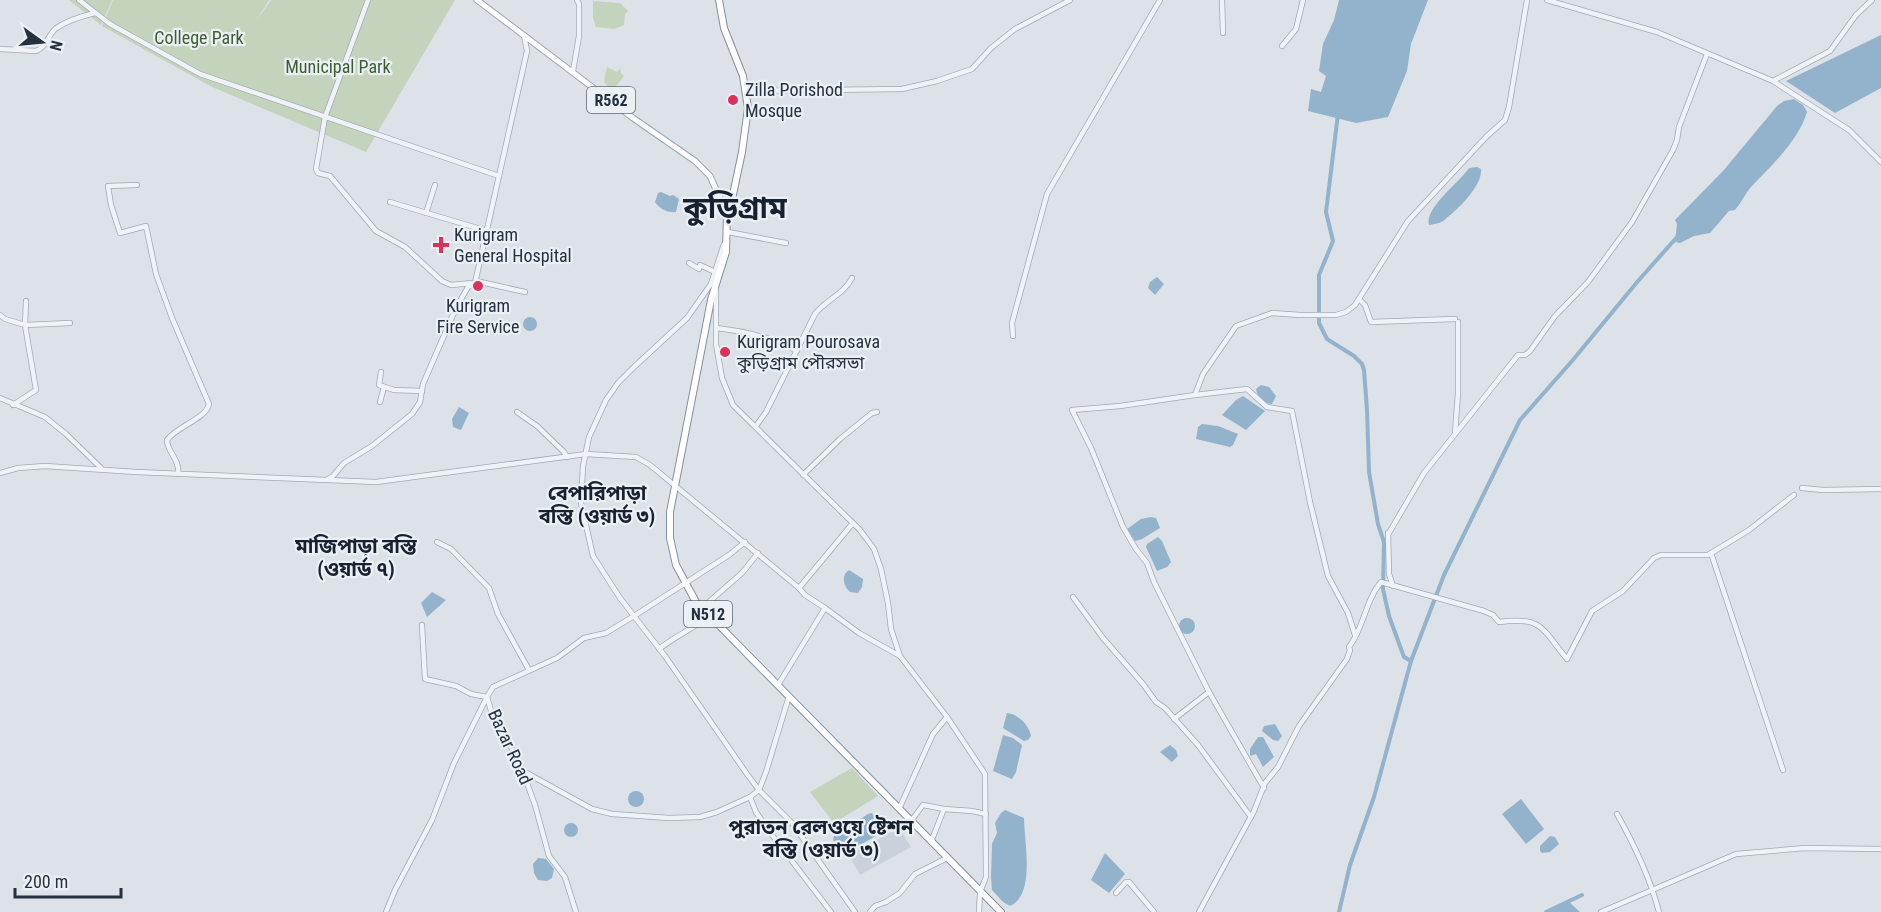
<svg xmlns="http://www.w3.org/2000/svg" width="1881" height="912" font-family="'Roboto Condensed','Noto Sans Bengali',sans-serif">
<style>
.built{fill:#cad1da}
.green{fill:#c4d3bc}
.water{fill:#93b3cc}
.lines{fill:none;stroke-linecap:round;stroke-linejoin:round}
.canal{stroke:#93b3cc;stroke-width:4}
.minor-casing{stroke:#a1a9b2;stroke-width:6}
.major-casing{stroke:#9aa7b5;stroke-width:7}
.highway-casing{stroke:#8290a0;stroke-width:8}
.minor{stroke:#eff2f6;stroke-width:4.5}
.major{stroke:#fff;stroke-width:5}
.highway{stroke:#fff;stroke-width:6}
.poi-dot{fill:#db325a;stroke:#ebf0f5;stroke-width:2}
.labels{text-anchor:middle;stroke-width:4.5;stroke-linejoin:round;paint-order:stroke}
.shield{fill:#ebf0f5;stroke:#606a76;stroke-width:1.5}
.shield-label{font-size:16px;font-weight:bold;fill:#243140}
.park-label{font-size:18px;fill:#3c5d30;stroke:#ebf0f5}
.poi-label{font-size:18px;fill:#243140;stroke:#ebf0f5;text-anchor:start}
.street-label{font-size:18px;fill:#243140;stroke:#ebf0f5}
.neighbourhood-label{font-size:20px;font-weight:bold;fill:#172130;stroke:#ebf0f5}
.town-label{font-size:30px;font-weight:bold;fill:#172130;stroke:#ebf0f5}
</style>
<rect width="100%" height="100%" fill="#dce2e8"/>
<path class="built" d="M899,828L911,847L860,875L849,855Z"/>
<g class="green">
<path d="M69,0H112L101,25Z"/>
<path d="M113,0H269L256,21L271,0H455L366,152L212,87L102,26Z"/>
<path d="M593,1L620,3L628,11L625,14L624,25L614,29L596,27L593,18Z"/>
<path d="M607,67L617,72L620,68L621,73L624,76L612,91L604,82Z"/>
<path d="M852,768L878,796L834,823L810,792Z"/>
</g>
<g class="water">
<path d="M1339,0H1428L1411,44L1407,71L1388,117L1356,123L1308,111L1311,89L1321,92L1326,76L1319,71L1323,44L1334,20Z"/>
<path d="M1881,35V88L1835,113L1786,81Z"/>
<path d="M1794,99L1803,105L1807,112C1799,140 1771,166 1751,187C1745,194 1741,203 1735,210L1729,211L1710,233L1694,236L1680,243L1675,242L1677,224L1675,220L1723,171L1777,106L1784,101Z"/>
<path d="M1477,167L1481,169C1483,186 1456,211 1443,221C1439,224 1433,224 1429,225C1424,208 1460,182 1469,168Z"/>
<path d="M661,192L670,196L673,195L679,199L676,212C667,213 660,209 655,202L658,193Z"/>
<path d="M1157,277L1164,284L1155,295L1148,288L1150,282Z"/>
<circle cx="530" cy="324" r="7"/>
<path d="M1261,385L1269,387L1276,396L1272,404C1265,404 1257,397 1256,389Z"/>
<path d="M1243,396L1265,411L1246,430L1222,415L1236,400Z"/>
<path d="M459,407L469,413L461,430L453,427L452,419Z"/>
<path d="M1202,424L1218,426L1238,434L1233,445L1230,447L1200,440L1196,439L1198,427Z"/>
<path d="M1151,517L1156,518L1160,528L1142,539L1135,541L1127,529L1141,519Z"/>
<path d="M1158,537L1162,541L1171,562L1167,567L1157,571L1146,547L1147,544Z"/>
<path d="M849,570L863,579L862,587L858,593L850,592C843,586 841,575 849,570Z"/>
<path d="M432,592L446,600L427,617L421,603Z"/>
<circle cx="1187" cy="626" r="8"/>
<path d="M1007,713C1018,714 1029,725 1031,736L1028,740L1024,741L1003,728Z"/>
<path d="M1275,724L1282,736L1278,741L1273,740L1262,731L1264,726Z"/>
<path d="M1003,735L1013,738L1022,745L1016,772L1012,779L993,771Z"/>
<path d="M1258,737H1263L1274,757L1263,767L1256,754L1250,756V749Z"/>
<path d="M1170,745L1176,750L1178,756L1172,762L1160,752Z"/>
<circle cx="636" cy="799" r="8"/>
<path d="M1521,799L1544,829L1526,844L1502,814Z"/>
<path d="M1005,810L1024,818C1024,841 1036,895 1010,906L1003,902L992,890L991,877L992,844L997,833L995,823L1001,813Z"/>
<path d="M872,813L881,827L874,837L848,852L842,851L833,840L834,836L868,814Z"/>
<circle cx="571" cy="830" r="7"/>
<path d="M1550,836L1555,837L1559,844L1550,852L1542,853L1540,851V846Z"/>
<path d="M1105,853L1125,874L1109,893L1091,880Z"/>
<path d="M538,858L546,859L554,869L552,878L547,881L538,880L534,873L533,864Z"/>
<path d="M1568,901L1580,912H1547Z"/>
</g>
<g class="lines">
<g class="canal">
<path d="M1338,114L1326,212L1333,241L1319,275V323L1327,339L1354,356L1362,364L1364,370L1367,410L1369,472L1378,524L1384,542L1383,589L1389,616L1404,657L1411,661"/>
<path d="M1339,912L1350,865L1374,797L1411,661L1444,575L1520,420L1572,361L1638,281L1678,236"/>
<path d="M1546,912L1582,895"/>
</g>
<g class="minor-casing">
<g id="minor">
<path d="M79,0L110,24L200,74L499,176"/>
<path d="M368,0L325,117L316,169L318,173L330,176L376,231L405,247L442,281L451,285L472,283"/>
<path d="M1222,0L1223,33"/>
<path d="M1547,0L1657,32L1773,81"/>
<path d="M1872,0L1856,15L1830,51L1773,81L1849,130L1881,162"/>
<path d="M1282,46L1296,29L1303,0"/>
<path d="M0,49L36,51C46,47 48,36 55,29C66,21 82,16 95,13"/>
<path d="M573,71L579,36V4L577,0"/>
<path d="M746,91L902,89L937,81L972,69L991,48L1015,29L1070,0"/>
<path d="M137,185L108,186L111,205L120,233L146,226L156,274L172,318L209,404C206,419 177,426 167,440C167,452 180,459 178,474"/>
<path d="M390,202L487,231"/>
<path d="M426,213L435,185"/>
<path d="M727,236L728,232L786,243"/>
<path d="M724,244L711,284L687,318L634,367L618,383L606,400L589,437L583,466L581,503L593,556L620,598L665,656L747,774L759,790L792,823L855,912"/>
<path d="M689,263L699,269L700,265L715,272"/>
<path d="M476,281L525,292"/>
<path d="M716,288V344L722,378L733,405L860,530L874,549L881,569L888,603L891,629L900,656L947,717L985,774L986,877L980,892L979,912"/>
<path d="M1359,299L1365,305L1371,322L1455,319"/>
<path d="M26,301L25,325L70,323"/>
<path d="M0,315L5,319L25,325L36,390L13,405"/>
<path d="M716,328C744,331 772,337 797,351"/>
<path d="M1013,336L1012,323L1047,194L1160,0"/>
<path d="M381,372L379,385L394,390L422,391"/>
<path d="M1195,395L1247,389L1267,407L1292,411L1310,502L1328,576L1348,613L1355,635"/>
<path d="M0,398L45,417L66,434L101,468"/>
<path d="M380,402L384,387"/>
<path d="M517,412L537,426L564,452L567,457"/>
<path d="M756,426L766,412L815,314C826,300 844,294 852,278"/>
<path d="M1455,433L1458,393V322"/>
<path d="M0,473L18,468L45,466L136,472L376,482L586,454L636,457L650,465L799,588L853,523"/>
<path d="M803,475L840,439L872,413L877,412"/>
<path d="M328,479L333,476L344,463L372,446L412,414L420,402L423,384L456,308L468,287L475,283L527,51L524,35"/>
<path d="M1802,488L1823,490L1881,489"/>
<path d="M1388,533L1389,574L1393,586"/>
<path d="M1389,533L1424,473L1518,355H1525L1530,351L1555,316L1588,282L1632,222L1673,150L1677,140L1679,127L1707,54"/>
<path d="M437,542L451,549L489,588L498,614L529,670"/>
<path d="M1711,553L1783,770"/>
<path d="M799,588L805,595L825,608"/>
<path d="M1073,597L1103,638L1143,684L1156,702L1165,708L1198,745L1251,817"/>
<path d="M702,608L742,573L758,553"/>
<path d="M659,649C675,636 694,629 709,615"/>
<path d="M778,685L825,608L859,633L900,656"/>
<path d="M1174,719L1209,692"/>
<path d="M523,771L592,809L612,814L669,818L700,817L717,812L750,797L759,790L766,772L789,696"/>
<path d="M1264,788L1209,692L1154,582L1147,563L1136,549L1123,527L1091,448L1072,410L1120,406L1195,395L1203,374L1236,326L1272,313L1300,315H1336L1346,312L1355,305L1408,221L1486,137L1505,120L1509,107L1527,0"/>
<path d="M750,797L756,812L769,831L831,912"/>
<path d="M899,809L933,734L947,717"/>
<path d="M944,809L972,811L986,814"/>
<path d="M1617,814C1635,846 1650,877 1659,912"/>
<path d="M911,821L923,805L944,809L931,842"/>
<path d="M1116,893L1126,882H1129L1154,912"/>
<path d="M386,912L395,890L432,820L454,763L487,697L471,694L456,686L425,679L422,625"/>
<path d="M576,912L565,877L549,856L535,805L519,761L492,714L487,697L493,687L557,658L584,638L606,633L634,616L729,555L745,542"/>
<path d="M870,912L875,906L886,902L900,893L915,874L947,858"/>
<path d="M1199,912L1254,811L1265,783L1278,767L1299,726L1347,659L1350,650L1349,647C1364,628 1365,601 1381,582L1484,611L1493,615L1499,622C1543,616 1542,629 1567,659L1592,611L1623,591L1654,558L1661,555H1708L1749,530L1794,495"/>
<path d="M1601,912L1736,854L1805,848L1881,849"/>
</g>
</g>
<g class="major-casing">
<path id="major" d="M477,0L633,118L695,161L710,176L727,214"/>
</g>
<g class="highway-casing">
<path id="highway" d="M719,0L724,28L743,76L748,108L742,152L731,204L727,214L726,252L711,300L670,512V538L676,565L696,602L1001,912"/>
</g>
<use href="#minor" class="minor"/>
<use href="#major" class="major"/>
<use href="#highway" class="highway"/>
</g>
<g class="poi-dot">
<circle cx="733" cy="100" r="6"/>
<path d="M438 236h6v6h6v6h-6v6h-6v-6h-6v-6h6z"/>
<circle cx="478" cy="286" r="6"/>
<circle cx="725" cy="352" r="6"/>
</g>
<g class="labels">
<g class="shield">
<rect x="587" y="87" width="48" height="26" rx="4.5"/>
<rect x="684" y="601" width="48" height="26" rx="4.5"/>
</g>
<g class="shield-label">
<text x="611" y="106">R562</text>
<text x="708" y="620">N512</text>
</g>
<g class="park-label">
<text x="199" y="44">College Park</text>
<text x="338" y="73">Municipal Park</text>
</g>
<g class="poi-label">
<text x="745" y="96">Zilla Porishod<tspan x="745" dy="21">Mosque</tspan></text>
<text x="454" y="241">Kurigram<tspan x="454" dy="21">General Hospital</tspan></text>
<text x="478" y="312" text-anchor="middle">Kurigram<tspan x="478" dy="21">Fire Service</tspan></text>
<text x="737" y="348">Kurigram Pourosava<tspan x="737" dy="21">কুড়িগ্রাম পৌরসভা</tspan></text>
</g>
<g class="street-label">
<text transform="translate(510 747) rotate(65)" y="6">Bazar Road</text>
</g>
<g class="neighbourhood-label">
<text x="597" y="500">বেপারিপাড়া<tspan x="597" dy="23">বস্তি (ওয়ার্ড ৩)</tspan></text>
<text x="356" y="553">মাজিপাড়া বস্তি<tspan x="356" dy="23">(ওয়ার্ড ৭)</tspan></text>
<text x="821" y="834">পুরাতন রেলওয়ে ষ্টেশন<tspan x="821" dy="23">বস্তি (ওয়ার্ড ৩)</tspan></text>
</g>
<g class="town-label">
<text x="735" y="218">কুড়িগ্রাম</text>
</g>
</g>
<g transform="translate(42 42) rotate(105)" stroke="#ebf0f5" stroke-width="4.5" paint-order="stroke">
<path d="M0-4.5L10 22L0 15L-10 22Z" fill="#243140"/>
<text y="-9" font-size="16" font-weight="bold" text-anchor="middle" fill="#243140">N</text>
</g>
<path d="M15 888v9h106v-9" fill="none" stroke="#243140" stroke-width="3"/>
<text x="24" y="888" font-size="18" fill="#243140" stroke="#ebf0f5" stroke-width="4.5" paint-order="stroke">200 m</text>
</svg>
